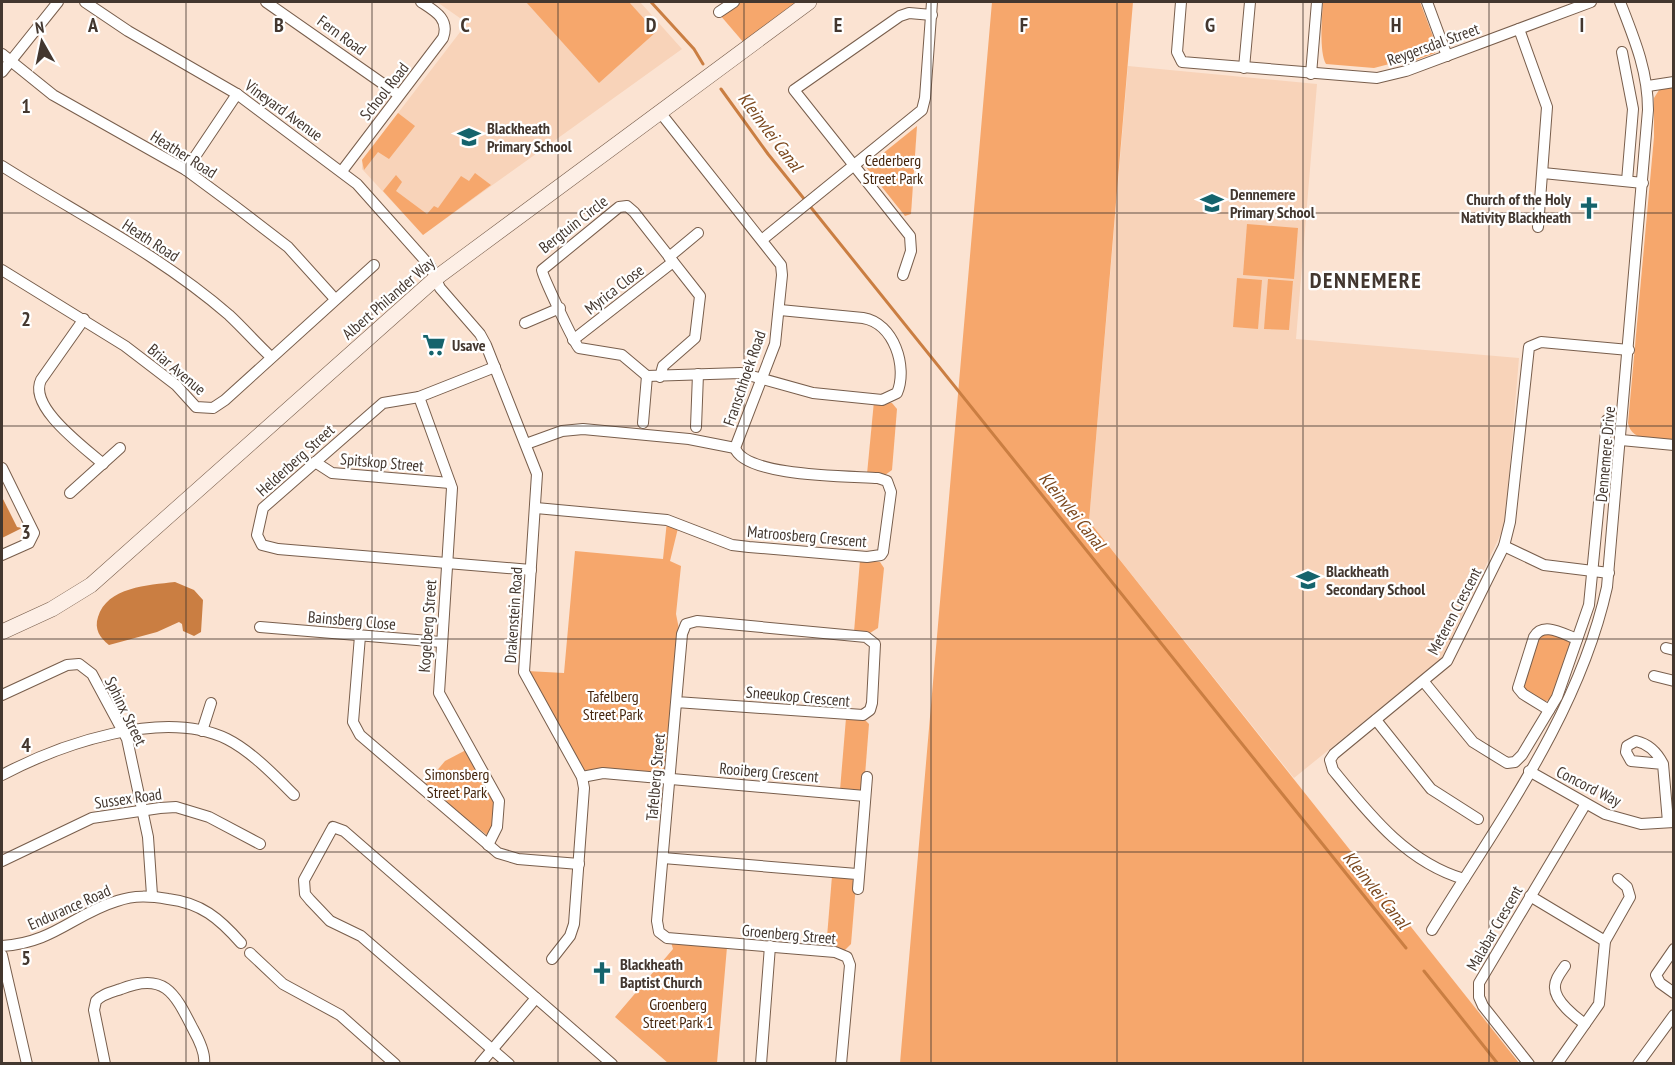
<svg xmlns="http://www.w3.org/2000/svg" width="1675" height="1065" font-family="'PT Sans Narrow',sans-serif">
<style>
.built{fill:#f8d3b9}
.green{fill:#f6a76c}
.water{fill:#ca7e42}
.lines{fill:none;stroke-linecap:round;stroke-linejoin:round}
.stream{stroke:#ca7e42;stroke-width:3}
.street-casing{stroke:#785e4c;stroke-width:12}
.secondary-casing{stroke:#785e4c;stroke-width:16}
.street{stroke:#fff;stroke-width:10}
.secondary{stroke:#fdefe6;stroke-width:15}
.grid{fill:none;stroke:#43372f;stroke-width:1.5;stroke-opacity:0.55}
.labels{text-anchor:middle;stroke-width:4.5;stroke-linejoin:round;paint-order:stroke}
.street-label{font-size:16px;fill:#43372f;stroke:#fff}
.poi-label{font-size:16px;font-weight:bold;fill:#43372f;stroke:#fff;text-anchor:start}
.park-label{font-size:16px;fill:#46260d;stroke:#fff}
.water-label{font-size:18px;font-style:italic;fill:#7c481e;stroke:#fff}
.district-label{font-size:22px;font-weight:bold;letter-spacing:1.5px;fill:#43372f;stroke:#fff}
.grid-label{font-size:20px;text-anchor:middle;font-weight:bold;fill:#43372f;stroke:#fff;stroke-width:4.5;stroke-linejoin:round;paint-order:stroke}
</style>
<rect width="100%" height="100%" fill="#fbe3d2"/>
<g class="built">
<path d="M437,2H640L682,49L423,235L362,169V160L467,23Z"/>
<path d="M1128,66L1317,84L1296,339L1519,358L1505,525L1442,658L1294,778L1089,521Z"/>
</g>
<g class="green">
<path d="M526,2H629L656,32L599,83Z"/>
<path d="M739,2H802L744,43L720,15Z"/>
<path d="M992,2H1133L1089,521L1519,1063H900Z"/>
<path d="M1323,2H1420L1437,47L1435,53L1403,65L1397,62L1374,68L1326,64C1319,52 1322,16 1323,2Z"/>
<path d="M1673,86V441C1658,439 1632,443 1628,423L1654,137V98L1659,90Z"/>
<path d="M398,113L415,126L389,159L378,152L364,170L362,160Z"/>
<path d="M917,126L911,214L905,216L866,167Z"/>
<path d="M475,173L491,185L423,235L383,191L396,175L402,182L396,191L427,214L434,206L438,208L461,176L469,181Z"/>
<path d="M1247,224L1298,228L1294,279L1243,275Z"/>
<path d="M1237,278L1262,280L1258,329L1233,327Z"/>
<path d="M1268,279L1293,281L1289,330L1264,329Z"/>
<path d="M874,401L892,403L897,409L892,470L885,475L867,474Z"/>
<path d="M667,521L679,524L670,561L681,566L676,614L679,629L665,770L660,773L584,770L527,671L564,673L575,551L663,559Z"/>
<path d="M860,560L880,562L884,568L878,628L870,633L854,632Z"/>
<path d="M1546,632L1569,640L1571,646L1551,699L1544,702L1522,687L1537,639Z"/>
<path d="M846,718L865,720L869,724L864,788L860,792L840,790Z"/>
<path d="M466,750L497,805L495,824L487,835L424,786L445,761Z"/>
<path d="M832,876L851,878L856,884L851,944L845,950L826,949Z"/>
<path d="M671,942L727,947L717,1063H668L615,1017L673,949Z"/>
</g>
<g class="water">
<path d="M2,497L17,527L22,528L2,538Z"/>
<path d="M175,582L194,590L203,600L201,632L194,636L183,631L182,624L179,622L157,632L109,645C100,638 94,629 98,617C107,587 148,585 175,582Z"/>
</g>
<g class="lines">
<g class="stream">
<path d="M651,2L694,49L703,64"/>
<path d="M721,89L768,154L1406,948"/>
<path d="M1424,971L1498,1064"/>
</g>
<g class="street-casing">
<g id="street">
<path d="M85,2L128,31L237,94L357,184L430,266L440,288L480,334L486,345L537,474L524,672L582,777L584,788L574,924L570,936L552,959"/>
<path d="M266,2L399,95"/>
<path d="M1181,2L1177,52L1182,62L1377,78L1406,71L1591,2"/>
<path d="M1427,2L1447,56"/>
<path d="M719,12L734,2"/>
<path d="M1519,29L1547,107L1538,227"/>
<path d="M1622,52L1633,109L1627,181"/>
<path d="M2,54L53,95L186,170L236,207L288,247L335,299"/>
<path d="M1244,68L1250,2"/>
<path d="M2,72L58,2"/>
<path d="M1311,74L1317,2"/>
<path d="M1648,86L1674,82"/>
<path d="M659,111L781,265L782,275L775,344L735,448"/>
<path d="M2,166C78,214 160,255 229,315C243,328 257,344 271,357"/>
<path d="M186,170L237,94"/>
<path d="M342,171L443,38C450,19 435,11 421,2"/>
<path d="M1543,173L1643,183"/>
<path d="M763,239L922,110L925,98L932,2"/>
<path d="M669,257L698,233"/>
<path d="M2,270L125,346L176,385L196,407L213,408L225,400L374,265"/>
<path d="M903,275L911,251L910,236L794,90L900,16L909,13L932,15"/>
<path d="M84,319L41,380C28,407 84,447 103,464"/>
<path d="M525,323L560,308"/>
<path d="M573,340L673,262"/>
<path d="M495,367L419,397L383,403L263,508L257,535L262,545L278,549L531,570"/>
<path d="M660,377L663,366L695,338L700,296L634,212L627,206L619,207L542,270C542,275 574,343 579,348L622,355L647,376L741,373L813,393L882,400L897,393C908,367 894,323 863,318L780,310"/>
<path d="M419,397L452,488L439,693L499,801L497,827L488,845"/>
<path d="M643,423L647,376"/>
<path d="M696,427L698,374"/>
<path d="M1621,440L1674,445"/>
<path d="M526,444L562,431L583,429L689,439L735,448"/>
<path d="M315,462L332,473L450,483"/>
<path d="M2,468L34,533L29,543L2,555"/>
<path d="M70,493L120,448"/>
<path d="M536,508L667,520L732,545L749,547L867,557L881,555L883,552L891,492L887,481L878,478C850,476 745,477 735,448"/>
<path d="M1504,546L1544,565L1609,573"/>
<path d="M260,627L441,642"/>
<path d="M360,636L353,722L360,735L498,853L518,859L579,864"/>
<path d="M1666,648L1674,650"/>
<path d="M1654,676L1674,681"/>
<path d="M1424,682L1473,742L1507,763L1515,762L1522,755L1557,697L1589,605L1607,420"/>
<path d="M2,695L67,665L79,664L92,674L127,739L148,837L152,895"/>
<path d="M676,702L863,715L870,710L872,703L875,644L866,637L697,621L686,624L682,634L679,668L657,921L659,932L667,938L835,952L847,957L850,965L841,1064"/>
<path d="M1549,710L1523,694L1518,688L1534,637C1543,621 1563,634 1577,639"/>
<path d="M1376,720L1431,789L1478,819"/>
<path d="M202,731L211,703"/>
<path d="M1663,764L1631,761L1626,752L1627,746L1636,741C1649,744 1657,752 1663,764L1668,822"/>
<path d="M1529,771L1605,814L1641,824L1674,822"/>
<path d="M2,775C61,744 163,708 227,739C251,751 275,776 294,795"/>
<path d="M582,777L603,773L865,796"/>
<path d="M663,858L857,874"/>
<path d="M2,861L92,818L160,808L176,807L209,817L260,844"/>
<path d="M1464,879C1406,862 1369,814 1333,770L1330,760L1334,754L1447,661L1504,546L1510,522L1529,347L1541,342L1629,350"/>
<path d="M858,889L867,777"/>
<path d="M1530,896L1605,941"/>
<path d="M1432,930C1499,821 1579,714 1607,587L1648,110C1648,71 1634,38 1620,2"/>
<path d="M2,946C53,943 74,914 117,901C135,895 150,896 168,899C201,903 219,918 241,943"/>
<path d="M1674,949L1656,975L1660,983L1674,993"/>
<path d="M250,953L283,984L340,1015L395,1064"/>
<path d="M2,955L27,1064"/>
<path d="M1565,966C1561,972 1554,980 1555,988C1555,1001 1575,1017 1585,1024"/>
<path d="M105,1064L94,1010L96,1001C102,994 112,992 121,989C165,971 175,994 193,1029C198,1038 206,1053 204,1064"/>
<path d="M480,1064L536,998"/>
<path d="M509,1064L361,936L330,921L310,900L305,894L304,880L333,827L344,831L612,1064"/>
<path d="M761,1064L770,946"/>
<path d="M1529,1064L1483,1006L1479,997V983L1585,805"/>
<path d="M1557,1064L1599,1004L1605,941L1630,897L1627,887L1618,879"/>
<path d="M1638,1064L1674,1015"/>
</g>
</g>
<g class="secondary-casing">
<path id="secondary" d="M2,632L52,609L91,585L436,278L809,2"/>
</g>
<use href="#street" class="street"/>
<use href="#secondary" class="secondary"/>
</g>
<path class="grid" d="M186,2V1064M372,2V1064M558,2V1064M744,2V1064M931,2V1064M1117,2V1064M1303,2V1064M1489,2V1064M2,213H1674M2,426H1674M2,639H1674M2,852H1674"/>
<defs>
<g id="school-bare" transform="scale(1.8)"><path d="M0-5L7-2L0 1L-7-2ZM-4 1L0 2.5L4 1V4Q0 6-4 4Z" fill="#15636c" stroke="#fff" stroke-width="2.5" paint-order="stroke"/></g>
<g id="church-bare" transform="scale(1.8)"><path d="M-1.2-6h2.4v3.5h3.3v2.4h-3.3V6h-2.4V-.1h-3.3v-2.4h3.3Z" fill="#15636c" stroke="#fff" stroke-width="2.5" paint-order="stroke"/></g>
<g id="supermarket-bare" transform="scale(1.8)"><path d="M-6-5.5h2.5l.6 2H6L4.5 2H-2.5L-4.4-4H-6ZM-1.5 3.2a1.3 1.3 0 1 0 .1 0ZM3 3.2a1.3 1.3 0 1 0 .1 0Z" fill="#15636c" stroke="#fff" stroke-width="2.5" paint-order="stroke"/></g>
</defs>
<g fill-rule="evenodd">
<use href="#school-bare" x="469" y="137"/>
<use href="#school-bare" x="1212" y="203"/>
<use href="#church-bare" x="1589" y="208"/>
<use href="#supermarket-bare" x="434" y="345"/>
<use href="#school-bare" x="1308" y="580"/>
<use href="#church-bare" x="602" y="973"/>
</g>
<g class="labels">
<g class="street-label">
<text transform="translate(342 35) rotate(36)" y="6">Fern Road</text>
<text transform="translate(1433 44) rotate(-20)" y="6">Reygersdal Street</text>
<text transform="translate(384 91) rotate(-52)" y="6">School Road</text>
<text transform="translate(284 110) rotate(36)" y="6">Vineyard Avenue</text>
<text transform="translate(184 154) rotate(32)" y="6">Heather Road</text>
<text transform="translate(573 224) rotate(-38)" y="6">Bergtuin Circle</text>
<text transform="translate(151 240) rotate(33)" y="6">Heath Road</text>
<text transform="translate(614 289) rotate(-38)" y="6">Myrica Close</text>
<text transform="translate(388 298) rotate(-41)" y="6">Albert Philander Way</text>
<text transform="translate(177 369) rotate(40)" y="6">Briar Avenue</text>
<text transform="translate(744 378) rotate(-71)" y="6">Franschhoek Road</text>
<text transform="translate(1605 454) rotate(-85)" y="6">Dennemere Drive</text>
<text transform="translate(295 460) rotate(-42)" y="6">Helderberg Street</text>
<text transform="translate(382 462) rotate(5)" y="6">Spitskop Street</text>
<text transform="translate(807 536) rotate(5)" y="6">Matroosberg Crescent</text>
<text transform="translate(1454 611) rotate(-62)" y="6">Meteren Crescent</text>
<text transform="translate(513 615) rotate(-86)" y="6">Drakenstein Road</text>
<text transform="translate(352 620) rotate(5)" y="6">Bainsberg Close</text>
<text transform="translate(427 626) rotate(-86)" y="6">Kogelberg Street</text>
<text transform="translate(798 696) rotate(5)" y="6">Sneeukop Crescent</text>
<text transform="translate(126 711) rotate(64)" y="6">Sphinx Street</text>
<text transform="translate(769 772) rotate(5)" y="6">Rooiberg Crescent</text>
<text transform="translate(655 777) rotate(-85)" y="6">Tafelberg Street</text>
<text transform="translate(1589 786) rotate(27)" y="6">Concord Way</text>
<text transform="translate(128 798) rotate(-8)" y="6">Sussex Road</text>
<text transform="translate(69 907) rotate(-24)" y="6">Endurance Road</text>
<text transform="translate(1494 928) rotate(-60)" y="6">Malabar Crescent</text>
<text transform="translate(789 934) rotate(5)" y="6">Groenberg Street</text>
</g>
<g class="poi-label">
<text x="487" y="134">Blackheath<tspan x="487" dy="18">Primary School</tspan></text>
<text x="1230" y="200">Dennemere<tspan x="1230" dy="18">Primary School</tspan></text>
<text x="1571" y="205" text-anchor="end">Church of the Holy<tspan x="1571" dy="18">Nativity Blackheath</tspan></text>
<text x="452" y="351">Usave</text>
<text x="1326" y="577">Blackheath<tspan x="1326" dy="18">Secondary School</tspan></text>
<text x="620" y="970">Blackheath<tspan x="620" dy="18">Baptist Church</tspan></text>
</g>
<g class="park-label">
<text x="893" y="166">Cederberg<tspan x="893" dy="18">Street Park</tspan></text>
<text x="613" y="702">Tafelberg<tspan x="613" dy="18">Street Park</tspan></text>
<text x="457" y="780">Simonsberg<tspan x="457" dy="18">Street Park</tspan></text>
<text x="678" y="1010">Groenberg<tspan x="678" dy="18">Street Park 1</tspan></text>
</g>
<g class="water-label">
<text transform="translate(770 132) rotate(53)" y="6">Kleinvlei Canal</text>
<text transform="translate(1072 511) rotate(51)" y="6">Kleinvlei Canal</text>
<text transform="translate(1376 890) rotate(51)" y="6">Kleinvlei Canal</text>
</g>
<g class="district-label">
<text x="1366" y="288">DENNEMERE</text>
</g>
</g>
<g class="grid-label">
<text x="93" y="32">A</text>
<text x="279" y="32">B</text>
<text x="465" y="32">C</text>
<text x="651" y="32">D</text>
<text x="838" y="32">E</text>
<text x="1024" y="32">F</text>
<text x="1210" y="32">G</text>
<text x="1396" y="32">H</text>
<text x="1582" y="32">I</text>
<text x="26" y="113">1</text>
<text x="26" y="326">2</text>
<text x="26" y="539">3</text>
<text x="26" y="752">4</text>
<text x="26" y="965">5</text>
</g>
<rect width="1675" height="1065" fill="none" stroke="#43372f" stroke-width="6"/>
<g transform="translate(42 42) rotate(351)" stroke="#ffffff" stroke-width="4.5" paint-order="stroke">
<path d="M0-4.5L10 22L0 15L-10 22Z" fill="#43372f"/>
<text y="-9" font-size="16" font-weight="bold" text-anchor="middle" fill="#43372f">N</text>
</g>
</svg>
